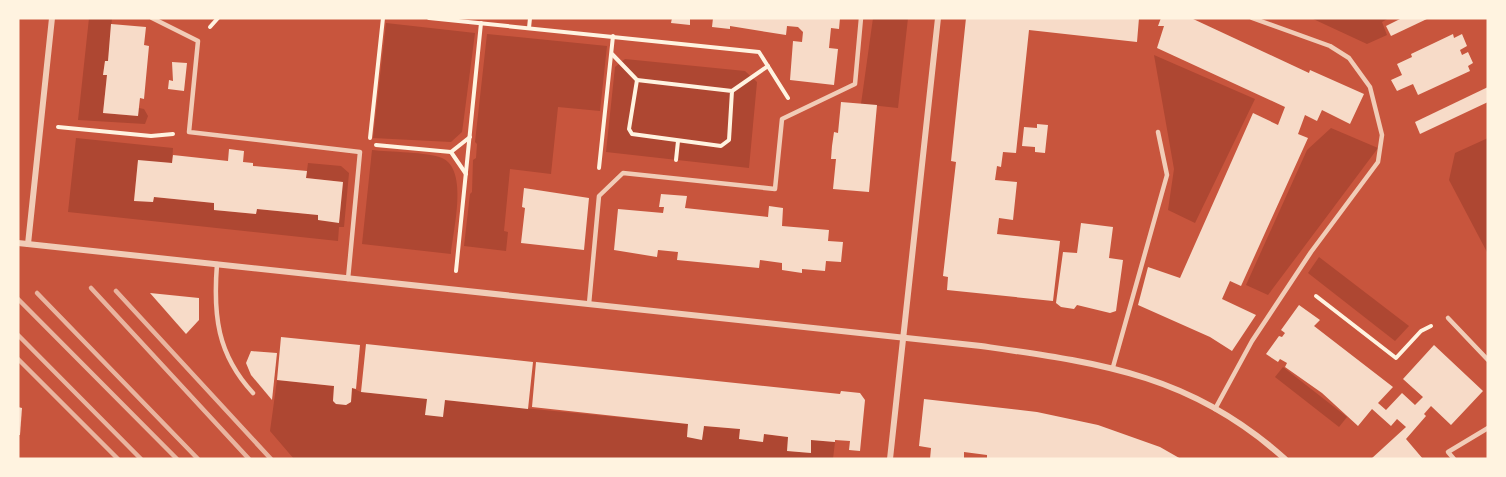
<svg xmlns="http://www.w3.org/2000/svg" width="1506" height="477" font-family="'Titillium Web',sans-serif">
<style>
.green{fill:#ae4732}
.building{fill:#f7dbc8}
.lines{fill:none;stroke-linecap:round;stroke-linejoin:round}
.path{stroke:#fff3e0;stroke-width:4}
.service{stroke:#f1ccb7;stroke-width:4.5}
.minor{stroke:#f1ccb7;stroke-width:6}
.rail{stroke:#e9b49f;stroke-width:4.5}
</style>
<rect width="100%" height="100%" fill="#c8553d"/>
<g class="green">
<path d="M89,18H112L108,61H105L103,74L107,75L103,113L138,116L139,108L144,109L148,116L145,124L78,120Z"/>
<path d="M873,18H908L898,108L861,104Z"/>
<path d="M1311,18H1389L1382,22L1387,35L1367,44Z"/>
<path d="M386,23L475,33L463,125L462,132L451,142L373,138Z"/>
<path d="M487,34L607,46L600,111L558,107L551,174L510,169L504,231L508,232L506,251L464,246L470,194L472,192L473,160L476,158L477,144L475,142Z"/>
<path d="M1154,55L1255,99L1195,223L1168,210L1174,169Z"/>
<path d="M625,59L745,71L757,82L749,168L606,152L615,67Z"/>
<path d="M1331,128L1378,148L1268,295L1246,285L1307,150Z"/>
<path d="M76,138L173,148L172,163L138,161L134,200L153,202L154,197L214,203V210L256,214L257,209L318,215V220L339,222L343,182L306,178L308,163L341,166L349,173L344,227H339L338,241L68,212Z"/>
<path d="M1488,138V254L1449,180L1455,153Z"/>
<path d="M372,150C388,152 429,152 442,158C469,170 453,230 451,254L362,244Z"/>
<path d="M1319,257L1409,326L1395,341L1308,273Z"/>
<path d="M1283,367L1347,417L1339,427L1275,377Z"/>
<path d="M277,380L334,386L333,401L346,405L351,402L352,388L361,392L688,424L687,437L702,439L704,426L740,429L739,439L763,442L764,434L788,437V451L810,453L811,440L835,442L833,459H294L270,431Z"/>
</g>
<g class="building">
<path d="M672,18H690V25L671,23Z"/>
<path d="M713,18H840L839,29L831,28L829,48L838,49L834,85L790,80L793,41L802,42L803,32L798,27L787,26L786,35L730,26V29L712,27Z"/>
<path d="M966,18H1139L1137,42L1029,30L1016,153L1003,152L1001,167L997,166L995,180L1017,182L1013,220L999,218L997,234L1060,241L1053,301L947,290L948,277L943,276L956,162L951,161Z"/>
<path d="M1161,18H1191L1309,73L1310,70L1364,94L1350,124L1322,110L1317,121L1305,115L1298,134L1308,138L1241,286L1230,281L1222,299L1256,315L1232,351L1210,337L1138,305L1148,267L1180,278L1253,113L1278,125L1285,107L1157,48L1164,26H1158Z"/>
<path d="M1402,18H1429L1391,36L1386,26Z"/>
<path d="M111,24L146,27L144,45L149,46L144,99L140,98L138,116L103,113L107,75H103L105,61H108Z"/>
<path d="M1453,34L1454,38L1462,34L1467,46L1460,50L1462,55L1468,52L1473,63L1468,66L1470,71L1418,95L1413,84L1397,91L1391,80L1402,75L1397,64L1412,57L1411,54Z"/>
<path d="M172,62L187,63L184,91L168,89L169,80L173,81Z"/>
<path d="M1488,87V102L1420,134L1415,122Z"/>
<path d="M841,102L877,105L869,192L833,189L836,159H831L832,146L834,132L838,133Z"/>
<path d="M1037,124L1048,125L1045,153L1035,152V147L1022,146L1024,127L1037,128Z"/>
<path d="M229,149L244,151L243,162L253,163V166L307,171L306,178L343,182L339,223L318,220V215L257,209L256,214L214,210V203L154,197L153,202L134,201L138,160L172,163L173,155L228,161Z"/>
<path d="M524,188L589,198L584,250L521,243L525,208L522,207Z"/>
<path d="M661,194L687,196L685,208L768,217L769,206L783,208L782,226L829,230L828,241L843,242L841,262L826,261L825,271L802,269V273L782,270V263L760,260L759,268L677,260L678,252L658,250L657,257L614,250L618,209L663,213L664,207H659Z"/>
<path d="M1081,223L1113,227L1109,258L1123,260L1116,311L1110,313L1077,305L1074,309L1061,307L1056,303L1063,252L1077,253Z"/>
<path d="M150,293L199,298V320L186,334Z"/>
<path d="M1299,305L1320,320L1314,326L1393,387L1378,403L1386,410L1402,393L1415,405L1423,397L1403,379L1434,345L1483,391L1451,425L1431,406L1424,414L1426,416L1406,439L1423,459H1371L1406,427L1397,419L1391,426L1372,409L1358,426L1322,393L1285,367L1287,363L1280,359L1278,362L1266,354L1279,336L1282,337L1285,333L1281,330Z"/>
<path d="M281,337L360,345L356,389L352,388L351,402L346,405L336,404L333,401L334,386L277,380Z"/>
<path d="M366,344L533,362L528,409L445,400L443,417L425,415L427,399L361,392Z"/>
<path d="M251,351L277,353L272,400L251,375L246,363Z"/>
<path d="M536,362L840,394L841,391L860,393L865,400L860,451L849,450L850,441L835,440V442L811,440V453L787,451L788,437L764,434L763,442L739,439L740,429L704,426L702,440L687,437L688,424L532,407Z"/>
<path d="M924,399L1037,412L1098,425L1160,447L1181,459H987V455L964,452V459H930L931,448L919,446Z"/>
<path d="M18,407L22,408L20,435H18Z"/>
</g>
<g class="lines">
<g class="path">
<path d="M429,18L759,52L788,98"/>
<path d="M210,27L218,18"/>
<path d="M529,28L530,18"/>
<path d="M612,54L637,80"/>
<path d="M637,80L732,91L729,140L721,146L632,134L629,129Z"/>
<path d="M732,91L768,66"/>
<path d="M58,127L151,136L173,134"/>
<path d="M370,138L383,18"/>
<path d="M376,145L451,152L470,137"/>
<path d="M451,152L466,174"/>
<path d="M676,160L678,141"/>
<path d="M599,168L613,36"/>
<path d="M456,271L481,23"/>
<path d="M1316,296L1396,358L1421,331L1431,326"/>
</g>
<g class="service">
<path d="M152,18L198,41L189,132L360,152L348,279"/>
<path d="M217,264C213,315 217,354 253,393"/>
<path d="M589,304L599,196L623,173L775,189L782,119L855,84L861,18"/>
<path d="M1448,318L1488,360"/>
<path d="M1113,367L1167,175L1158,132"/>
<path d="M1215,409L1252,341L1311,252L1378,162L1382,135L1370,87L1349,58L1330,46L1252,18"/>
<path d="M1454,459L1448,452L1488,428"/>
</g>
<g class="minor">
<path d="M18,243L981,346C1100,363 1191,374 1285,459"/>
<path d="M28,244L52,18"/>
<path d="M890,459L938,18"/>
</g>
<g class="rail">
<path d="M91,288L249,459"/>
<path d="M116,291L271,459"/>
<path d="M37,293L198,459"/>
<path d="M18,299L177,459"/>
<path d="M18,335L141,459"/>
<path d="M18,359L118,459"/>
</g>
</g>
<rect width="1506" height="477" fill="none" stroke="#fff3e0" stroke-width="39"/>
</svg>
